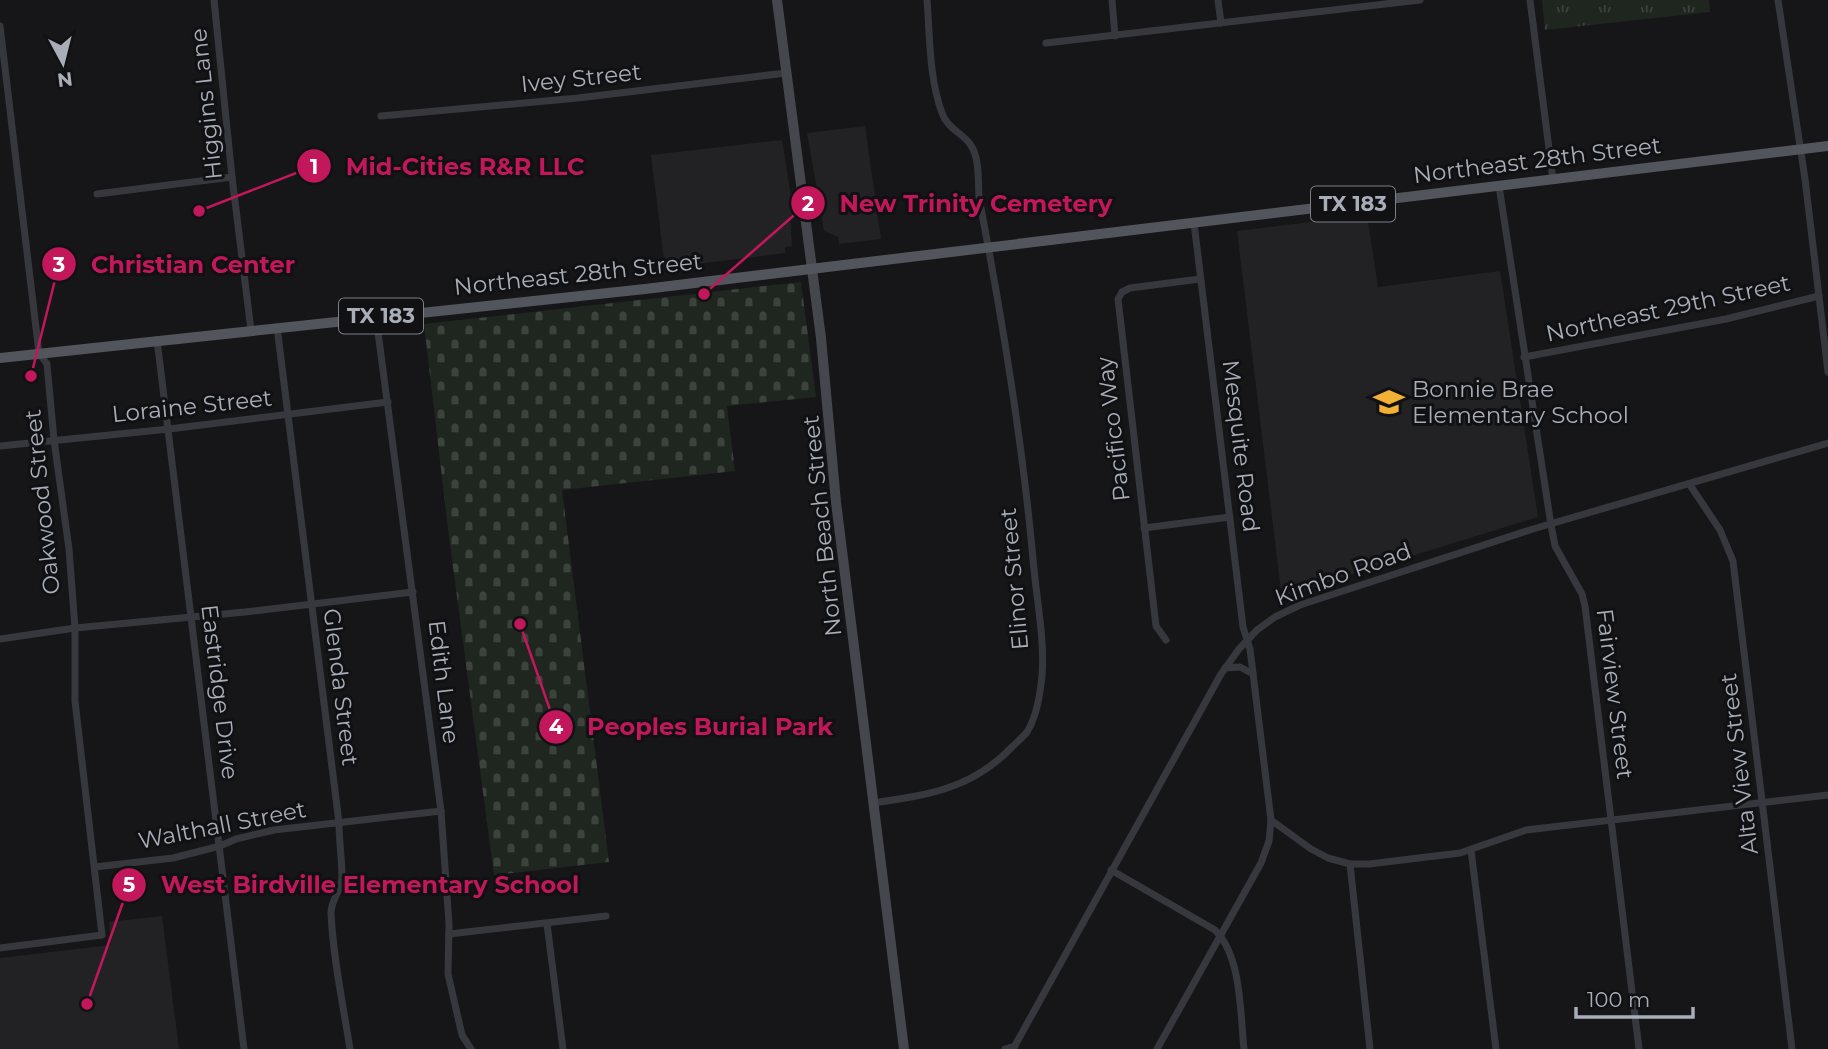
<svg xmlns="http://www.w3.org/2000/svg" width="1828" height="1049" font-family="Montserrat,sans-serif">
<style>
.built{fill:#222225}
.grass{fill:url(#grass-tufts)}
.cemetery{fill:url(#cemetery-stones)}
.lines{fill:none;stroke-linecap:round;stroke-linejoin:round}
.minor{stroke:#37383d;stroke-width:7}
.secondary{stroke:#45474d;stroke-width:10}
.primary{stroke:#53555c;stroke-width:10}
.labels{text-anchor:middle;stroke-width:6;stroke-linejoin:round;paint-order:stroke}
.shield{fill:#111113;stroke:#7b7e86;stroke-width:2}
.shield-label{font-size:21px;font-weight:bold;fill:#a8adb8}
.street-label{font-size:23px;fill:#a8adb8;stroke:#111113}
.poi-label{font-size:23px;fill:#a8adb8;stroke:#111113;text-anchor:start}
.leader{fill:none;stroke:#c2185b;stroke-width:2.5}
.callout-dot{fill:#c2185b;stroke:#111113;stroke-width:2.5}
.mark-label{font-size:21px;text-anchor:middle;font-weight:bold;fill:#fff}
.callout-label{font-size:24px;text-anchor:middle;font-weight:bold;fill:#c2185b;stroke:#111113;stroke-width:6;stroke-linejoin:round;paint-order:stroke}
</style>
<defs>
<pattern id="grass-tufts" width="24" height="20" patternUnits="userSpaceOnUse" patternTransform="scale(1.75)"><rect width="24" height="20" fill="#1e261f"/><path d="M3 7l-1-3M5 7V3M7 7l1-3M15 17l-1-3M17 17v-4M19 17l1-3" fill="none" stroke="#3c433d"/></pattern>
<pattern id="cemetery-stones" width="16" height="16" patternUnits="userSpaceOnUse" patternTransform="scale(1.75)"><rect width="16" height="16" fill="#1e261f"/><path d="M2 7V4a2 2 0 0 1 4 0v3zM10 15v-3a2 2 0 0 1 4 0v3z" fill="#3c433d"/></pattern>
</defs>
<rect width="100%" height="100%" fill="#161618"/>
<g class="built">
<path d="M865,126L881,239L839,244L838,237L824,231L807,133Z"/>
<path d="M782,140L794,215L790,216L792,246L785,247V253L665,268L651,155Z"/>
<path d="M1367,215L1378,287L1500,271L1538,517L1324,583L1282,599L1237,231Z"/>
<path d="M162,916L179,1049H0V958L111,945L109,922Z"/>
</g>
<path class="grass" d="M1542,0H1709L1710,12L1545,30Z"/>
<path class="cemetery" d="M801,282L816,397L727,406L735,471L562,490L609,862L494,875L448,529L424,324Z"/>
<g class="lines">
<g class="minor">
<path d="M214,0L232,177L251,330"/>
<path d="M1112,0L1115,36"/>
<path d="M1218,0L1221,23"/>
<path d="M1530,0L1553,180"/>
<path d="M1778,0L1805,179L1828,372"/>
<path d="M0,26L39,353L47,364L54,440L69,549L75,628V701L102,935L0,948"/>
<path d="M1046,43L1420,0"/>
<path d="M381,116L578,98L786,73"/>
<path d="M1499,186L1551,525L1555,546L1582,594L1585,606L1639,1049"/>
<path d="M97,194L232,177"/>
<path d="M376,317L441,811L449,924L448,974L462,1035L471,1049"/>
<path d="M277,327L339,823C339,841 342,859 342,877C342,890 331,899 331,913C333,958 343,1004 350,1049"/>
<path d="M157,340L244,1049"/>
<path d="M1524,357L1726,319L1819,296"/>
<path d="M0,446L169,429L388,402"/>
<path d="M1690,485L1720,530L1733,561L1792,1049"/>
<path d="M1144,528L1230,517"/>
<path d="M0,639L75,628L245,612L413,592"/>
<path d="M1166,640L1156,626L1118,299L1122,292L1130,288L1200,279"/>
<path d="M1225,668L1240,667L1253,674"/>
<path d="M873,803C928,795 972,789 1012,747C1017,742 1023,737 1027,732C1037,716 1040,694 1042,676C1045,638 1036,597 1033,559C1022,438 1002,317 979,198C978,182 980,157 970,144C962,133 947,128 942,113C929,78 930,37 927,0"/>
<path d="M1271,820L1311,849L1328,858L1350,864H1369L1460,853L1526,830L1828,795"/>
<path d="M1471,850L1496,1049"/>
<path d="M1350,864L1370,1049"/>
<path d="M95,867L173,858L220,846L236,839L274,830L441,811"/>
<path d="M1111,870L1215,930C1242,957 1240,1013 1244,1049"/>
<path d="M547,924L563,1049"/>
<path d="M449,934L606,916"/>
<path d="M1005,1049L1015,1046"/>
<path d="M1013,1049L1221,674L1239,649L1257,630L1275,617L1300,605L1533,529L1828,443"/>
<path d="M1157,1049L1261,863L1269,841L1271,820L1250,649L1243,627L1194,223"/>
</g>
<path class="secondary" d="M777,0L821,338L836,502L904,1049"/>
<path class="primary" d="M0,358L645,289L1828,146"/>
</g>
<defs>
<g id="school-bare" transform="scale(2.415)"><path d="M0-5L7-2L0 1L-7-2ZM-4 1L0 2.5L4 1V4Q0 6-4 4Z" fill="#f2b134" stroke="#111113" stroke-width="2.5" paint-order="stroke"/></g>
</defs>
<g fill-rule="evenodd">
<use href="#school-bare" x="1389" y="402"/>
</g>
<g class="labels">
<g class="shield">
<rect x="1311" y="186.5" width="84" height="35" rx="5"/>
<rect x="339" y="298.5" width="84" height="35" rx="5"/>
</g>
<g class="shield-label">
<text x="1353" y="211">TX 183</text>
<text x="381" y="323">TX 183</text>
</g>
<g class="street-label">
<text transform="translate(581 78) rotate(-6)" y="8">Ivey Street</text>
<text transform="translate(206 104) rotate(-96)" y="8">Higgins Lane</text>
<text transform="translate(1537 160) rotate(-7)" y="8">Northeast 28th Street</text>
<text transform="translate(578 274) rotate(-6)" y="8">Northeast 28th Street</text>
<text transform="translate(1668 308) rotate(-12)" y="8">Northeast 29th Street</text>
<text transform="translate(192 406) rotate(-6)" y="8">Loraine Street</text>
<text transform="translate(1113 429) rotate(-97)" y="8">Pacifico Way</text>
<text transform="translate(1241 446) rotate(83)" y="8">Mesquite Road</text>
<text transform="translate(42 502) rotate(-96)" y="8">Oakwood Street</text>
<text transform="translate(822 526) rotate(-96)" y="8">North Beach Street</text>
<text transform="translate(1343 574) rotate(-20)" y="8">Kimbo Road</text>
<text transform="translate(1014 579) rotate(-95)" y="8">Elinor Street</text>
<text transform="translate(444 682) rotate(83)" y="8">Edith Lane</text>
<text transform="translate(341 687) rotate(83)" y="8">Glenda Street</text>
<text transform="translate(220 692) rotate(83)" y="8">Eastridge Drive</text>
<text transform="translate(1615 694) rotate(83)" y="8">Fairview Street</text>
<text transform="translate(1739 764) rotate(-97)" y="8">Alta View Street</text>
<text transform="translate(222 825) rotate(-11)" y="8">Walthall Street</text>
</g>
<g class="poi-label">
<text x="1412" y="397">Bonnie Brae<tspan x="1412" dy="26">Elementary School</tspan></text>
</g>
</g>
<path class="leader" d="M199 211L314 166M704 294L808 203M31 376L59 264M520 624L556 727M87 1004L129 885"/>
<g class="callout-dot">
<circle cx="199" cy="211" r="7"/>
<circle cx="704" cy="294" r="7"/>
<circle cx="31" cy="376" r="7"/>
<circle cx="520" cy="624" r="7"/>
<circle cx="87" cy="1004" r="7"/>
<circle cx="314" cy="166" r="18"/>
<circle cx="808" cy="203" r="18"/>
<circle cx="59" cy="264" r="18"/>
<circle cx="556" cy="727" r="18"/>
<circle cx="129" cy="885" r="18"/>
</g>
<g class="mark-label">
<text x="314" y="174">1</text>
<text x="808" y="211">2</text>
<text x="59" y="272">3</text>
<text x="556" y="734">4</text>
<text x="129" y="892">5</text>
</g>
<g class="callout-label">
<text x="465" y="175">Mid-Cities R&amp;R LLC</text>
<text x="976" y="212">New Trinity Cemetery</text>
<text x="193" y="273">Christian Center</text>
<text x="710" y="735">Peoples Burial Park</text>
<text x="370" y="893">West Birdville Elementary School</text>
</g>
<g transform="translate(63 63) rotate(173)" stroke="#111113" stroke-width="5" paint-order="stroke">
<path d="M0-5L12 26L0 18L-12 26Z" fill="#a8adb8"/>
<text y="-10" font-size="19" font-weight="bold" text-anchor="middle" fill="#a8adb8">N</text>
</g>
<path d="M1576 1007v10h117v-10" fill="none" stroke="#a8adb8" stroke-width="3.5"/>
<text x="1587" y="1007" font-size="21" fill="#a8adb8" stroke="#111113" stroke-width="5" paint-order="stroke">100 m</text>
</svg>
